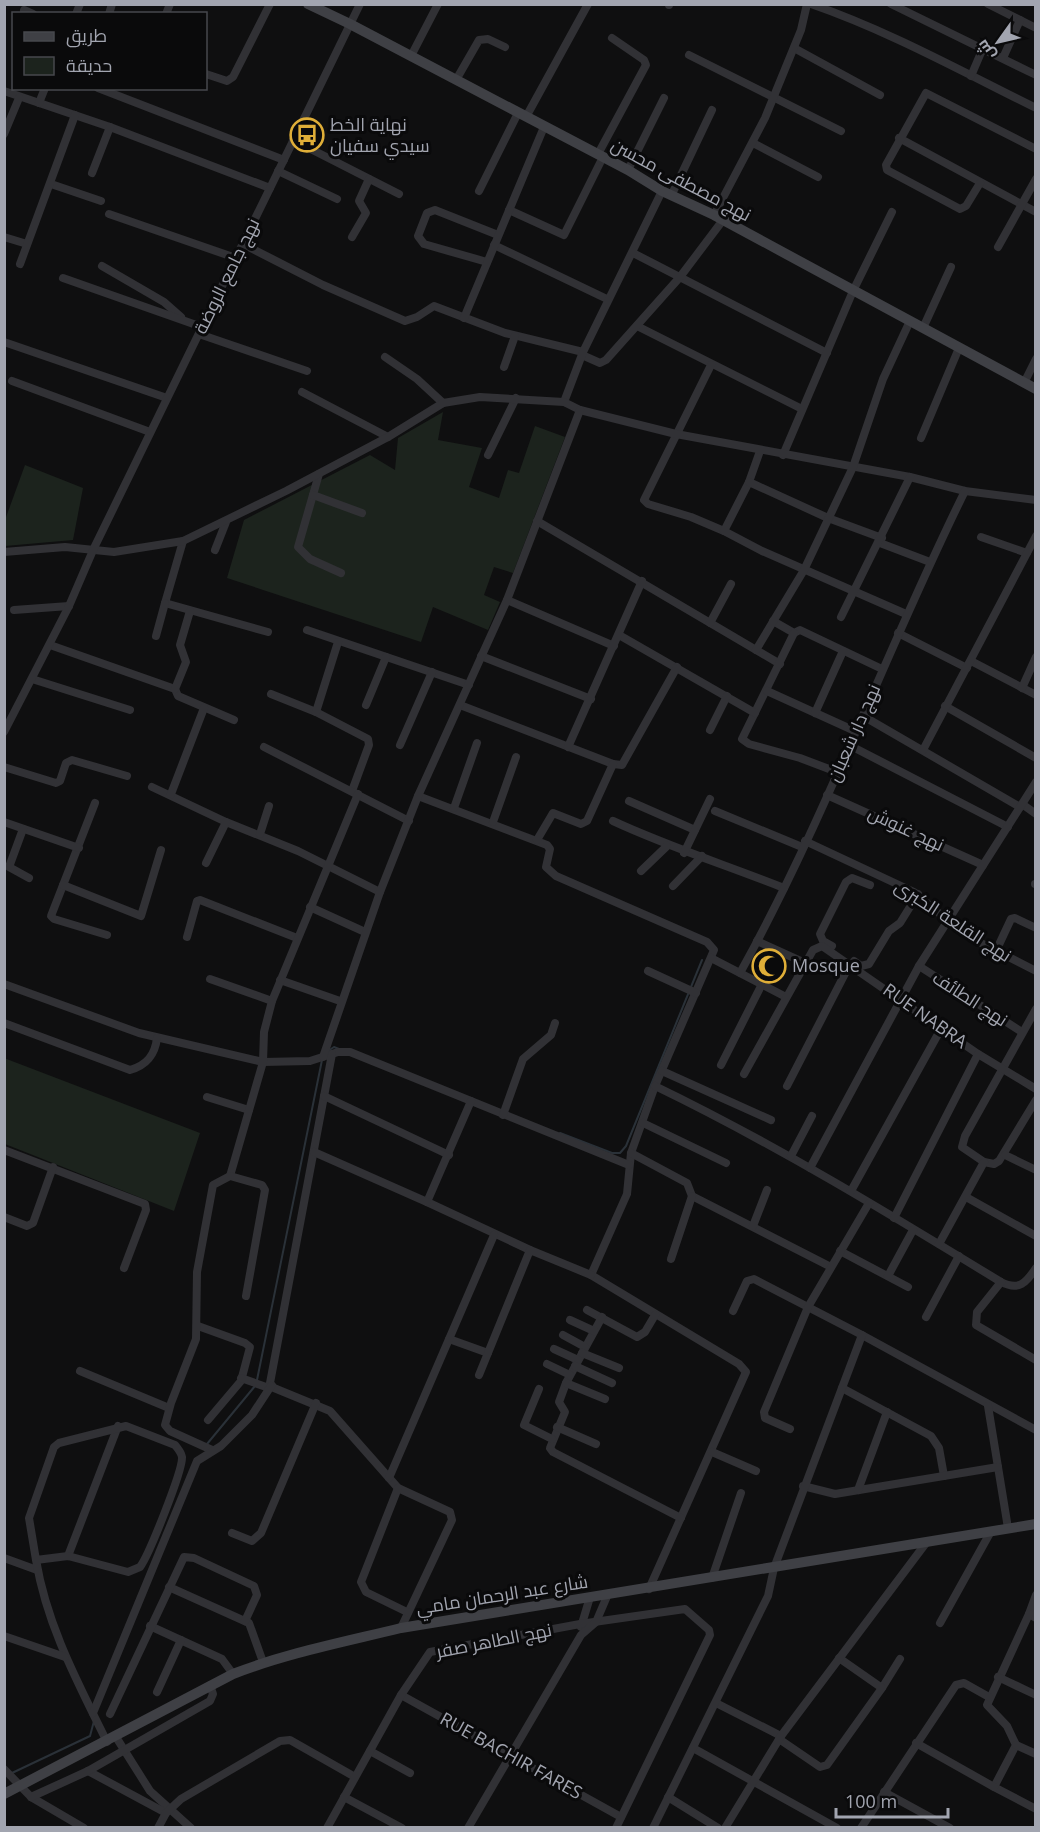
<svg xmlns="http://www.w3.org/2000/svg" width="1040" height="1832" font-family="'Open Sans',Cairo,sans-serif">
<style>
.green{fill:#1c231d}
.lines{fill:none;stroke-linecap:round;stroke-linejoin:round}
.stream{stroke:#2a3138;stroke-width:2}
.street{stroke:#313135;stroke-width:8}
.secondary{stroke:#3f4045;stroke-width:10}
.labels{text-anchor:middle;stroke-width:6;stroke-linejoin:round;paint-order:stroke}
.poi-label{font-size:18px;fill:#a2a5b0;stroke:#0a0a0b;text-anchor:start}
.street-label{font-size:18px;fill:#a2a5b0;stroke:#0a0a0b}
</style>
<rect width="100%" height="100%" fill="#0f0f10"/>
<g class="green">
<path d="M443,412L438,440L482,448L469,487L499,498L508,470L519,473L535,426L565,437L513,573L494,567L484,595L500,602L488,630L433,607L421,642L227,578L244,520L370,455L395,470L398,438Z"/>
<path d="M25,465L83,488L73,540L5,546V520Z"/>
<path d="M4,1058L200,1133L174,1211L5,1144Z"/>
</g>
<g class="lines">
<g class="stream">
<path d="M328,1051L334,1047L339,1049"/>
<path d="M560,1133L612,1153H620L626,1146L702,960"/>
<path d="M257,1380L322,1060"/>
<path d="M207,1444L255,1386"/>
<path d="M12,1773L90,1736L94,1721"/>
</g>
<g class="street">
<path d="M811,4C889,31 961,71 1036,108"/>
<path d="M891,4L1036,75"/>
<path d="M988,4L1036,28"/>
<path d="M669,5V4"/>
<path d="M24,10L33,14"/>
<path d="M76,14L80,4"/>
<path d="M109,14L112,4"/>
<path d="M166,14L170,4"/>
<path d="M794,48L880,95"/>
<path d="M689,55L841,131"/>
<path d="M411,56L438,4"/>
<path d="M1003,58L1020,20"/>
<path d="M206,74L227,81L233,77L270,4"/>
<path d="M971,76L983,48"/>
<path d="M456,80L479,40L488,39L505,47"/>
<path d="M98,88L284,160"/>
<path d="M4,91L110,127L270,188"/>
<path d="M39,103L45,88"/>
<path d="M526,117L588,4"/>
<path d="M4,134L19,98"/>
<path d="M899,138L1036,212"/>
<path d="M293,140L399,194"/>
<path d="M753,143L818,177"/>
<path d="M598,154L646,65L644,60L612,38"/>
<path d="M628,170L664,98"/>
<path d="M278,171L337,199"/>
<path d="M92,173L110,127"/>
<path d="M980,183L966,206L960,209L887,170L886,165L926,93L1036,149"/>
<path d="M51,184L101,201"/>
<path d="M479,191L518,113"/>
<path d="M672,194L712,110"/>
<path d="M509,210L564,235L603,157"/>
<path d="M109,214L236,258"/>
<path d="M714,215L765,118L801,30L807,4"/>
<path d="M4,237L27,244"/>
<path d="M352,237L366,213L359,201L369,179"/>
<path d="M243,244L323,285L405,321L417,317L434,306L505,333L583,352"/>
<path d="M494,245L607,299"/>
<path d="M998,247L1036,179"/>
<path d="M633,253L827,353"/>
<path d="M487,262L424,244L418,236L427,213L435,210L498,235"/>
<path d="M20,264L75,115"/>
<path d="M102,266L164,302L181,317"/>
<path d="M63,278L202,327"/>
<path d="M464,318L544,127"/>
<path d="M637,326L802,409"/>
<path d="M923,328L951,267"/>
<path d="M199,334L307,371"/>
<path d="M4,342L167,398"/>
<path d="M582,355L600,363L606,360L680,277L723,220"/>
<path d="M385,357L417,379L443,403"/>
<path d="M711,365L644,500L648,504L691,517L724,531"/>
<path d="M504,367L515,336"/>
<path d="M12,381L150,432"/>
<path d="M1024,383L1036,359"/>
<path d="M302,392L388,437"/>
<path d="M564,402L583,352L662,191"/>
<path d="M921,438L959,348"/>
<path d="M760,451L749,482L724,531L762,551L906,614"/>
<path d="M488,455L516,398"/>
<path d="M783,455L853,291L892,212"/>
<path d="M319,474L298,547L310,559L341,573"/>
<path d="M749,482L828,518L882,538"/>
<path d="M313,495L362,513"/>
<path d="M537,521L780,664"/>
<path d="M981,537L1027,553"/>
<path d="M183,541L165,603L268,632"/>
<path d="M880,543L930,562"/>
<path d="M215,550L226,522"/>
<path d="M4,552L65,547L114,552L183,541L286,491L388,437L443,403L480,397L564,402L580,410L676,434L910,477L965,491L1036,500"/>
<path d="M507,600L614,646"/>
<path d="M14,610L69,606"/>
<path d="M841,617L910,477"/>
<path d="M773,621L794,633L800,630L882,669"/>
<path d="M710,623L731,584"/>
<path d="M307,630L469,685"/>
<path d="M794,633L742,739L749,744L800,758L837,772"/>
<path d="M898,633L967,668"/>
<path d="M619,635L755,713"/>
<path d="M156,636L165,603"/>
<path d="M50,645L175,689L178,696L234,720"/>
<path d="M756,650L804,570L853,467L883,379L910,321"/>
<path d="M481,656L591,699"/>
<path d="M971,661L1036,695"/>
<path d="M32,679L130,710"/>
<path d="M1022,688L1036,657"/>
<path d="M175,689L186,662L180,645L190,611"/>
<path d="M767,691L855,731"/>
<path d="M271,694L316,712L368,739L369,745L352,791"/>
<path d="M366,705L386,657"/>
<path d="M460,705L613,764L622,765L677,667"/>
<path d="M945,706L1036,758"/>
<path d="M316,712L338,642"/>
<path d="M815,713L843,651"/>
<path d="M863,716L1020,807"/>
<path d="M710,730L727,696"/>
<path d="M4,732L69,606L94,548L360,4"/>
<path d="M400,745L432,672"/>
<path d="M849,745L1008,827"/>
<path d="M264,747L409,821"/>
<path d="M568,747L642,581"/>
<path d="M923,750L1036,536"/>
<path d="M4,767L56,783L60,781L66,763L72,760L127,776"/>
<path d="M152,787L226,822L298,851L380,892"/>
<path d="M171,794L204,708"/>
<path d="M827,795L983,865"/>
<path d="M418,796L547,845L550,849L546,867L556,876L707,942L714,950L655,1086L631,1153L627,1194L591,1275L739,1364L746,1372L649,1589"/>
<path d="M629,801L695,830"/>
<path d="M95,803L51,916L54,919L107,935"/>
<path d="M1022,804L1036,814"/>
<path d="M454,808L477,743"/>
<path d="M715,811L802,847"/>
<path d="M613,821C669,847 726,865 784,888"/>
<path d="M4,822L79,848"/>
<path d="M493,822L516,757"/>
<path d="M23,829L9,867L29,878"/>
<path d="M260,834L269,806"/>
<path d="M537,840L553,813L581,824L587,821L613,764"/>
<path d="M805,841L914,892L947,920L977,941L1036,971"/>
<path d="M684,853L710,799"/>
<path d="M206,863L226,822"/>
<path d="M641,871L667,846"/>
<path d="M1035,884H1036"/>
<path d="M63,885L141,916L161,850"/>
<path d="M673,886L702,856"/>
<path d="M310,907L365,932"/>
<path d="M187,937L197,901L200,900L297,938"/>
<path d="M757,941L805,963"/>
<path d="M832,946L823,941L820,934L846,882L852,878L870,885"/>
<path d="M996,951L1011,919L1015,918L1036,928"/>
<path d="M711,958L786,997"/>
<path d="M854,961L861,966L869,964L889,931L900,923L918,894"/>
<path d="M919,966L1022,1032"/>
<path d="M648,971L696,993"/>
<path d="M740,973C826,818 886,650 965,491"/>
<path d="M210,979L272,1001"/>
<path d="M280,980L340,1001"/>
<path d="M4,984L139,1033L263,1062L310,1061L338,1052H350L629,1165"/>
<path d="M1036,1009L965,1136L962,1147L984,1162L994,1164L999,1161L1036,1100"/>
<path d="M4,1023L130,1070C147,1065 155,1055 157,1038"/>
<path d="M332,1054L270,1383L274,1388L330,1411L398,1488L450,1512L452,1520L401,1628"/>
<path d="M323,1057L380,892L418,796L507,600L580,410"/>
<path d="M721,1065L762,984"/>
<path d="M662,1071L771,1120"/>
<path d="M744,1074L813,950L822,946L978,1054L1036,1089"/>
<path d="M655,1086C775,1144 888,1213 1001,1282C1019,1291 1026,1283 1036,1268"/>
<path d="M787,1086L850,964"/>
<path d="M324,1096L449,1155"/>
<path d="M207,1097L249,1110"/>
<path d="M471,1101L427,1202L530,1250"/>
<path d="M503,1115L523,1059L551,1035L555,1023"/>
<path d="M643,1123L726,1163"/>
<path d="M4,1150L145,1204L146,1210L124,1268"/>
<path d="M314,1152L427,1202"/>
<path d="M631,1153L687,1183L692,1196L831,1267"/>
<path d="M1005,1155L1036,1170"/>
<path d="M791,1156L812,1116"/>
<path d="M810,1168L919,966L1036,782"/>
<path d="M230,1176L263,1062L264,1032L272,1001L358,794"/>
<path d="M851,1191L942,1027"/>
<path d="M966,1197L1036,1236"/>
<path d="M4,1217L27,1226L33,1223L53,1167"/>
<path d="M894,1218L978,1054"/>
<path d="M753,1226L767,1190"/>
<path d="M939,1244L984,1162"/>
<path d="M840,1251L908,1287"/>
<path d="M671,1259L692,1196"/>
<path d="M888,1276L913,1230"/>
<path d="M1001,1282L977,1312L976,1325L1036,1360"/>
<path d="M587,1310L637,1337L645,1332L655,1315"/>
<path d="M733,1311L747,1281L754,1279L862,1335L1036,1430"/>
<path d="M602,1317L566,1383L559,1402L565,1412L550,1448L553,1452L681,1518"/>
<path d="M926,1317L959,1256"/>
<path d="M570,1320L594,1331"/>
<path d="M198,1326L245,1343L250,1347L241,1381L208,1420"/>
<path d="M563,1335L585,1347"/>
<path d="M449,1339L488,1353"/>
<path d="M554,1349L578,1360"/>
<path d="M582,1353L619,1368"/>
<path d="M547,1364L570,1375"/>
<path d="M575,1366L612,1383"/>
<path d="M80,1371L169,1408"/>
<path d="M479,1375L530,1250L591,1275"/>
<path d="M241,1378L269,1388"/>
<path d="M566,1383L605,1399"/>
<path d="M842,1388L931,1436L939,1448L944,1476"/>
<path d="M539,1389L524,1425L552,1439"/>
<path d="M988,1406L1008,1528"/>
<path d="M557,1427L596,1444"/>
<path d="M790,1429L765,1418L764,1412L808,1307L869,1203"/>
<path d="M212,1450L170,1431L165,1425L171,1403L196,1339L197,1272L213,1185L230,1176L262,1185L265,1190L246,1296"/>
<path d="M712,1452L756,1471"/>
<path d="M389,1478L494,1235"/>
<path d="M803,1486L835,1494L998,1467"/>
<path d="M398,1488L361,1582L366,1592L407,1612"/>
<path d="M858,1490L887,1412"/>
<path d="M232,1533L252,1541L261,1533L316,1403"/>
<path d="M68,1556L118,1426"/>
<path d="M4,1558L37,1570"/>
<path d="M36,1560L29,1518L54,1447L59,1443L126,1426L175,1445C178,1449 181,1452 182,1457C183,1470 149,1555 140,1567L128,1572L68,1556L36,1560C47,1626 78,1683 107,1742"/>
<path d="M712,1578L741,1493"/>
<path d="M169,1587L249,1623L263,1662"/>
<path d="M1036,1595L1029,1614L1036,1618"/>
<path d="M1029,1614L987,1705L1007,1726L1016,1745L994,1787L1036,1809"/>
<path d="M940,1623L990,1533"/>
<path d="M150,1626L222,1659L233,1674"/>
<path d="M581,1627L590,1597"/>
<path d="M4,1636L65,1657"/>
<path d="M998,1677L1036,1695"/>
<path d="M882,1688L900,1659"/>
<path d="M157,1692L181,1640"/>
<path d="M401,1695L621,1817"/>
<path d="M716,1703L781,1736"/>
<path d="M93,1713L197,1461L221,1446L252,1415L271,1386"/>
<path d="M110,1714L184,1557L194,1558L254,1586L257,1595L245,1621"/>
<path d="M116,1737L150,1791L191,1828"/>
<path d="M779,1739L820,1767L827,1765L882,1688L839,1658"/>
<path d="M916,1743L994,1787"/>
<path d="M1016,1745L1036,1754"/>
<path d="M693,1748L837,1828"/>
<path d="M370,1751L410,1773"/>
<path d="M4,1769L31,1797L84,1828"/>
<path d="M88,1771L166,1813"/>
<path d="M884,1792L950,1828"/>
<path d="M31,1797L88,1771L210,1701L213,1694L210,1685"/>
<path d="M344,1797L402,1828"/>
<path d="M668,1797L718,1828"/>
<path d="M158,1828L166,1813L181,1799L280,1741L290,1740L355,1777"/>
<path d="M327,1828L401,1695L430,1652L580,1624L685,1609L709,1630L710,1635L616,1828"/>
<path d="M468,1828L581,1635L596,1622L608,1594"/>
<path d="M653,1828L768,1596L774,1568L862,1335"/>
<path d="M725,1828L781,1736L926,1543"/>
<path d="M861,1828L956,1685L964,1683L989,1697"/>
</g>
<g class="secondary">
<path d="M308,4L350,24L628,170L662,191L714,215L1036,389"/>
<path d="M4,1794L233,1674C287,1653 344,1642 401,1628L1036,1524"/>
</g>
</g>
<defs>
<g id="bus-ring" transform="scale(1.725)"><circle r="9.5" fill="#0a0a0b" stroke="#dfae38" stroke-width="1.5"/><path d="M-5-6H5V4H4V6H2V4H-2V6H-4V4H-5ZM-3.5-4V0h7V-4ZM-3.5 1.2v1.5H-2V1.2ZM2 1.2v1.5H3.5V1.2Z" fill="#dfae38"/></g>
<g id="mosque-ring" transform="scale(1.725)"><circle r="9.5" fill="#0a0a0b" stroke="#dfae38" stroke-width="1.5"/><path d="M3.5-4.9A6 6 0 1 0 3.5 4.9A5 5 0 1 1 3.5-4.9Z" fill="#dfae38"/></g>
</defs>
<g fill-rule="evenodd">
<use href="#bus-ring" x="307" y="135"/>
<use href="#mosque-ring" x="769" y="966"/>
</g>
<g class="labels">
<g class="poi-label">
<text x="330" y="131">نهاية الخط<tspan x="330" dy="21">سيدي سفيان</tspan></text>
<text x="792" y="972">Mosque</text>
</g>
<g class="street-label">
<text transform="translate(681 180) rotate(28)" y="6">نهج مصطفى محسن</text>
<text transform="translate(227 276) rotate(-64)" y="6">نهج جامع الروضة</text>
<text transform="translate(854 733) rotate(-66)" y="6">نهج دار شعبان</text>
<text transform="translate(906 829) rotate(25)" y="6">نهج غنوش</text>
<text transform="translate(953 921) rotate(33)" y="6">نهج القلعة الكبرى</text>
<text transform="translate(970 999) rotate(33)" y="6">نهج الطائف</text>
<text transform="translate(925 1016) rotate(35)" y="6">RUE NABRA</text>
<text transform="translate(502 1595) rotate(-9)" y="6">شارع عبد الرحمان مامي</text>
<text transform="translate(494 1641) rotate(-11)" y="6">نهج الطاهر صفر</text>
<text transform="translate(511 1756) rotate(29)" y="6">RUE BACHIR FARES</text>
</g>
</g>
<rect width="1040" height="1832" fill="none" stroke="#a2a5b0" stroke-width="12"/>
<rect x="12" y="12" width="195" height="78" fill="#0a0a0b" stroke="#47484d" stroke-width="1.5"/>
<rect x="24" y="32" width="30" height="9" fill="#3f4045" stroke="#47484d" stroke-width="1.5"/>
<text x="66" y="42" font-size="18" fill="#a2a5b0">طريق</text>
<rect x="24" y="57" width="30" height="18" fill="#1c231d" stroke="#47484d" stroke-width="1.5"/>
<text x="66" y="72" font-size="18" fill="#a2a5b0">حديقة</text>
<g transform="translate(998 42) rotate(236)" stroke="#0a0a0b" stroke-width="4.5" paint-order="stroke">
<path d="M0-4.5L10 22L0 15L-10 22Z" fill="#a2a5b0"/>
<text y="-9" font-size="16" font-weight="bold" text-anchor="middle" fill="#a2a5b0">ش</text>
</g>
<path d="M836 1808v9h112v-9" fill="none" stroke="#a2a5b0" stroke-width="3"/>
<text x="845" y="1808" font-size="18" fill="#a2a5b0" stroke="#0a0a0b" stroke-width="4.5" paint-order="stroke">100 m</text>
</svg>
